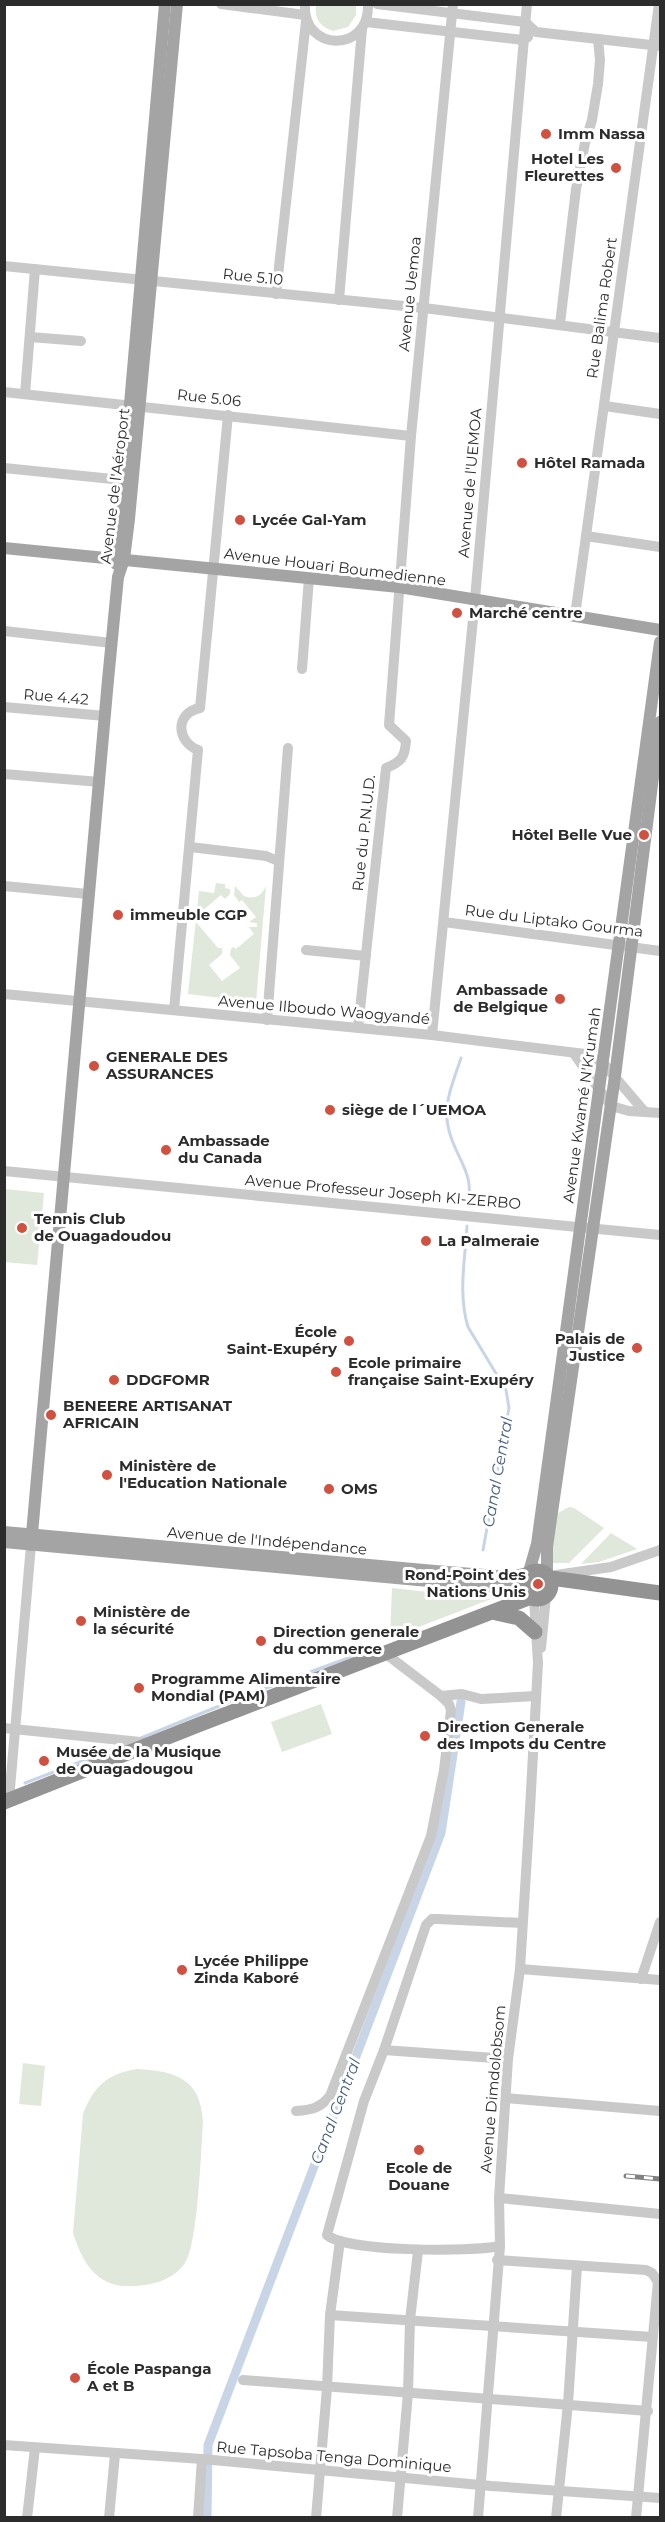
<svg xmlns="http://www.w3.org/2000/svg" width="665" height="2522" font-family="Montserrat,sans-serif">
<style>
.green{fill:#dfe8da}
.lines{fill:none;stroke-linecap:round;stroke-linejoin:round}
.stream{stroke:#c8d5e6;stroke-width:3}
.canal{stroke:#c8d5e6;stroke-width:9}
.minor{stroke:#c9c9c9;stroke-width:10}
.major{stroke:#a4a4a4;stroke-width:12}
.highway{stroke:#939393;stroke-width:15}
.rail-casing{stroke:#818181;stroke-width:5}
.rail{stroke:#fff;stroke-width:3;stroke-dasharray:9;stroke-linecap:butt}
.poi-dot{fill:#d05140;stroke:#fff;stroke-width:2}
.labels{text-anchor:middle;stroke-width:6;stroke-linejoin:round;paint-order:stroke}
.poi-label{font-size:15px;font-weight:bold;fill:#2c2c2c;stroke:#fff;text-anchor:start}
.street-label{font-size:15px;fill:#2c2c2c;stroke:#fff}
.water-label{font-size:16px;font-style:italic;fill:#445f84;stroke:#fff}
</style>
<rect width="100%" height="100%" fill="#fff"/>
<g class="green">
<path d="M316,5H356V15L348,27L333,31C320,27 314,18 316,5Z"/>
<path d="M216,883L225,884V888L230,889V894L225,899L221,895L202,911L205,915L196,922L218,948H222V954L209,965L222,981L240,968L230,955L231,949L233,947L236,949L254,934L249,927H257V923L249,922L256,917L242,900L239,902L234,895L235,886L244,896C254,900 262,896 266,886L256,1002L188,994L199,891L214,893Z"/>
<path d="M5,1189L44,1193L37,1265L5,1262Z"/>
<path d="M569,1507L574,1508L604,1528L569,1563H553L552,1551L558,1513Z"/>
<path d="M611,1533L637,1549L599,1562L581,1564Z"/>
<path d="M392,1588L491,1599L390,1638Z"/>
<path d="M321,1704L332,1734L282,1752L271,1722Z"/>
<path d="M23,2063L45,2066L41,2106L19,2104Z"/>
<path d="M137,2069C176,2071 201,2079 203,2122C201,2150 198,2244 185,2263C171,2283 145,2287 123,2286C93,2283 81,2258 73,2233L83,2114C94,2086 107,2074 137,2069Z"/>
</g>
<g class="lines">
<g class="stream">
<path d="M461,1058C454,1080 443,1103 448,1126C453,1156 477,1173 467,1205"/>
<path d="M467,1226C465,1260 458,1294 468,1327L506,1390L509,1408L483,1550"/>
<path d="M141,1738L234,1700L367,1651"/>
<path d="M25,1783L124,1745"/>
</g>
<path class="canal" d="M207,2518L208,2445L441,1833L461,1702"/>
<g class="minor">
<path d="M221,4L305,15"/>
<path d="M305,4C302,52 370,54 368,4"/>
<path d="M377,4L525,22L536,32L660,46"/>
<path d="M366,22L523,40L528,37"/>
<path d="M4,266L424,308L660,338"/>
<path d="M276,294L306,21"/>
<path d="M339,300L362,29"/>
<path d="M560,324L576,189L585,143L592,120L598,84L600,60L598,39"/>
<path d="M30,337L81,341"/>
<path d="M4,392L411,436"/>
<path d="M25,394L35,269"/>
<path d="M605,406L660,414"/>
<path d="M4,468L132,481"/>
<path d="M586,536L660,547"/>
<path d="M575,616L659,4"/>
<path d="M4,631L112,643"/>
<path d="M302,669L309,578"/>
<path d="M4,707L105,716"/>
<path d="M4,774L100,782"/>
<path d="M190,847L266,856L278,861"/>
<path d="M4,886L88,894"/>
<path d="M444,922L660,951"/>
<path d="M306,950L366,956"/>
<path d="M4,994L432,1035L585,1054L603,1063L644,1111"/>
<path d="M174,1010L198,750C176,741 175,713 200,708L228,415"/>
<path d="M267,1020L288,748"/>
<path d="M358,1028L386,768C402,762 405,756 406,741L389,725L411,436L453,4"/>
<path d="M432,1035L475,599L527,4"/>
<path d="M575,1055L611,1106L629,1111L660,1113"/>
<path d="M4,1171L660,1235"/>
<path d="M556,1575L611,1567L660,1550"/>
<path d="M541,1648L546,1596"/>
<path d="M386,1654L441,1696L462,1694L481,1699L536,1696"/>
<path d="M4,1728L150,1743"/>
<path d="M9,1800L31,1545"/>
<path d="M520,1969L660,1980"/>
<path d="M641,1979L660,1922"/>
<path d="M384,2050L508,2059"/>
<path d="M506,2098L660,2111"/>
<path d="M296,2111C312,2110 320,2108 330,2096L431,1836L444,1770L451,1710L449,1704L441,1696"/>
<path d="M499,2198L660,2214"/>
<path d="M500,2246C473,2252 345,2252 327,2235L364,2101L384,2050L426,1925L432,1919H438L522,1923"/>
<path d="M497,2260L646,2270L652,2273L658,2282L636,2518"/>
<path d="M330,2315L652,2337"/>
<path d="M243,2380L648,2411"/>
<path d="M4,2445L202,2459L491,2486L660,2498"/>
<path d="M27,2518L35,2448"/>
<path d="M109,2518L115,2454"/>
<path d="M198,2518L202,2459"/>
<path d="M316,2518L327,2388L330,2315L340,2241"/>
<path d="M397,2518L408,2393L410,2320L418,2251"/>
<path d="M478,2518L500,2246L499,2198L508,2059L520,1969L530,1809L538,1663L534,1599"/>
<path d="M556,2518L568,2404L577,2266"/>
</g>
<g class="major">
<path d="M4,548L399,587L660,630"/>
<path d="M116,564L165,4"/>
<path d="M4,1532L435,1571L511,1577L527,1573"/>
<path d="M4,1542L505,1588L523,1586"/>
<path d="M31,1545L108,680L118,577L124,559L129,519L177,4"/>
<path d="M529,1572L537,1544L660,642"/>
<path d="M547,1574V1547L615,1076L660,722"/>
</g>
<g class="highway">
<circle cx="537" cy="1585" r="14"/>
<path d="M551,1578L660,1593"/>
<path d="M496,1613L519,1618L535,1632"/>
<path d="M4,1802L198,1725L531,1597"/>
</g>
<g class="rail-casing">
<path id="rail" d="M626,2176L660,2179"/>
</g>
<use href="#rail" class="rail"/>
</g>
<g class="poi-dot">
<circle cx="546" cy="134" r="6"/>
<circle cx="616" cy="168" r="6"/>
<circle cx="522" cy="463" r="6"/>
<circle cx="240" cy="520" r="6"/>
<circle cx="457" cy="613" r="6"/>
<circle cx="644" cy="835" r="6"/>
<circle cx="118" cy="915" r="6"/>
<circle cx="560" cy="999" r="6"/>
<circle cx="94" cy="1066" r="6"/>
<circle cx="330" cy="1110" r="6"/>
<circle cx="166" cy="1150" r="6"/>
<circle cx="22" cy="1228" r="6"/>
<circle cx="426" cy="1241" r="6"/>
<circle cx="349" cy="1341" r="6"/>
<circle cx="637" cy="1348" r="6"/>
<circle cx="336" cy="1372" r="6"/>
<circle cx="114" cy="1380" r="6"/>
<circle cx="51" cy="1415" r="6"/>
<circle cx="107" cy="1475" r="6"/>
<circle cx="329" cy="1489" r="6"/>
<circle cx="538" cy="1584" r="6"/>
<circle cx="81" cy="1621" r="6"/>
<circle cx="261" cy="1641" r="6"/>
<circle cx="139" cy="1688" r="6"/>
<circle cx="425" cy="1736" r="6"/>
<circle cx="44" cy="1761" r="6"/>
<circle cx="182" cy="1970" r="6"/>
<circle cx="419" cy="2150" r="6"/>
<circle cx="75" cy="2378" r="6"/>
</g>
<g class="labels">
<g class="poi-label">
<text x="558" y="139">Imm Nassa</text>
<text x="604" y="164" text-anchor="end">Hotel Les<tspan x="604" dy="17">Fleurettes</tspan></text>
<text x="534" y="468">Hôtel Ramada</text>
<text x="252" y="525">Lycée Gal-Yam</text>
<text x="469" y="618">Marché centre</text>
<text x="632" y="840" text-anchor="end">Hôtel Belle Vue</text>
<text x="130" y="920">immeuble CGP</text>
<text x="548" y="995" text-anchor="end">Ambassade<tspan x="548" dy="17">de Belgique</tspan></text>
<text x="106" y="1062">GENERALE DES<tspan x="106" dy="17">ASSURANCES</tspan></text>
<text x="342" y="1115">siège de l´UEMOA</text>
<text x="178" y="1146">Ambassade<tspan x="178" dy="17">du Canada</tspan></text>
<text x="34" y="1224">Tennis Club<tspan x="34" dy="17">de Ouagadoudou</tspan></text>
<text x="438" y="1246">La Palmeraie</text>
<text x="337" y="1337" text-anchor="end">École<tspan x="337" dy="17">Saint-Exupéry</tspan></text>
<text x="625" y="1344" text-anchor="end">Palais de<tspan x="625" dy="17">Justice</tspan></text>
<text x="348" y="1368">Ecole primaire<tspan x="348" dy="17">française Saint-Exupéry</tspan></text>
<text x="126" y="1385">DDGFOMR</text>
<text x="63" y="1411">BENEERE ARTISANAT<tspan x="63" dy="17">AFRICAIN</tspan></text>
<text x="119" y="1471">Ministère de<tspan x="119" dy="17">l'Education Nationale</tspan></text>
<text x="341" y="1494">OMS</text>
<text x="526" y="1580" text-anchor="end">Rond-Point des<tspan x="526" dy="17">Nations Unis</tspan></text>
<text x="93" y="1617">Ministère de<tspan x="93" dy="17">la sécurité</tspan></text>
<text x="273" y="1637">Direction generale<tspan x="273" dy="17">du commerce</tspan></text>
<text x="151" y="1684">Programme Alimentaire<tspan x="151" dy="17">Mondial (PAM)</tspan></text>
<text x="437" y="1732">Direction Generale<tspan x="437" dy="17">des Impots du Centre</tspan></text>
<text x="56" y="1757">Musée de la Musique<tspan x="56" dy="17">de Ouagadougou</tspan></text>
<text x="194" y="1966">Lycée Philippe<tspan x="194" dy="17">Zinda Kaboré</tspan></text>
<text x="419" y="2173" text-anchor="middle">Ecole de<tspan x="419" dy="17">Douane</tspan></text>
<text x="87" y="2374">École Paspanga<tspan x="87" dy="17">A et B</tspan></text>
</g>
<g class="street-label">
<text transform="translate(253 277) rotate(6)" y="5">Rue 5.10</text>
<text transform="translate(410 294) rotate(-84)" y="5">Avenue Uemoa</text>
<text transform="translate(602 308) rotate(-82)" y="5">Rue Balima Robert</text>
<text transform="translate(209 398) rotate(6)" y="5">Rue 5.06</text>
<text transform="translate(470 483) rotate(-85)" y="5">Avenue de l'UEMOA</text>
<text transform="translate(115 486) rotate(-83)" y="5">Avenue de l'Aéroport</text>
<text transform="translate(335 567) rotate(7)" y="5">Avenue Houari Boumedienne</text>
<text transform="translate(56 697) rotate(5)" y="5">Rue 4.42</text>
<text transform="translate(364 833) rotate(-84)" y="5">Rue du P.N.U.D.</text>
<text transform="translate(554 921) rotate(7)" y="5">Rue du Liptako Gourma</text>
<text transform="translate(324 1010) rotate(5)" y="5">Avenue Ilboudo Waogyandé</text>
<text transform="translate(582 1105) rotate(-82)" y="5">Avenue Kwamé N'Krumah</text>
<text transform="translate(383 1192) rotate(5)" y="5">Avenue Professeur Joseph KI-ZERBO</text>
<text transform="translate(267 1541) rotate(5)" y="5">Avenue de l'Indépendance</text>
<text transform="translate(493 2089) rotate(-85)" y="5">Avenue Dimdolobsom</text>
<text transform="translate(334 2457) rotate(5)" y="5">Rue Tapsoba Tenga Dominique</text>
</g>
<g class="water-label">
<text transform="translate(497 1472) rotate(-80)" y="6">Canal Central</text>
<text transform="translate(335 2111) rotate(-69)" y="6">Canal Central</text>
</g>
</g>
<rect width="665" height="2522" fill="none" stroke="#2c2c2c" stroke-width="12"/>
</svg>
